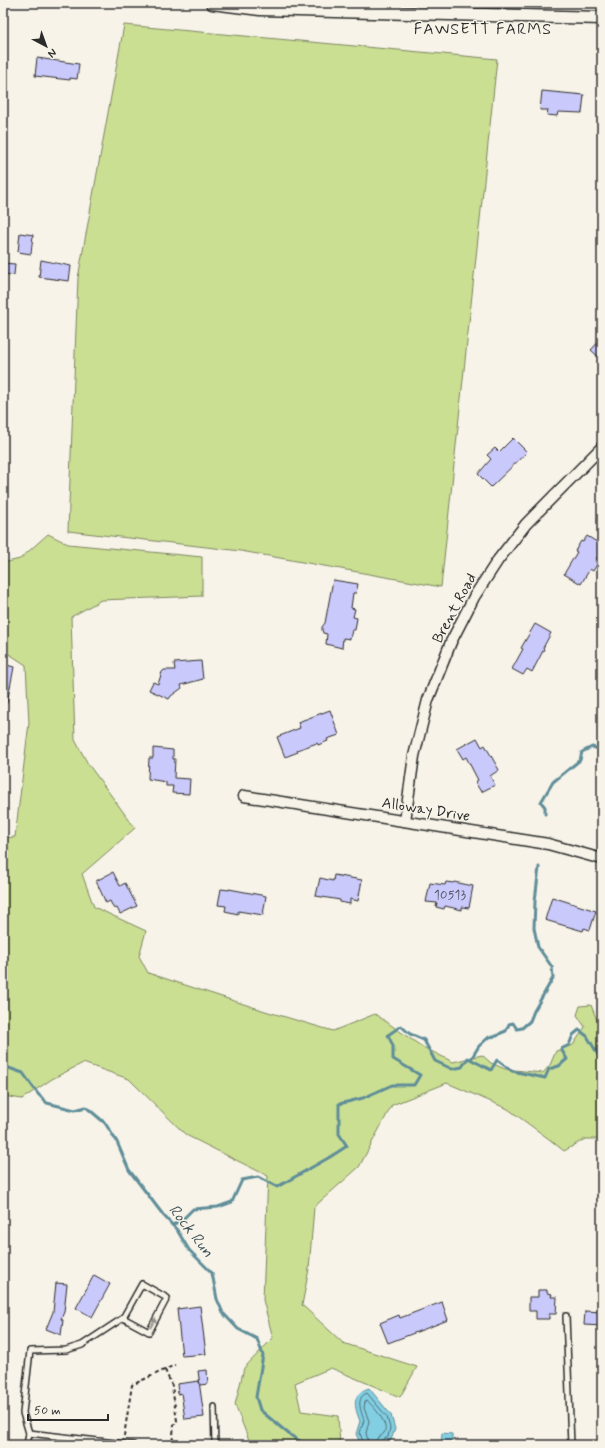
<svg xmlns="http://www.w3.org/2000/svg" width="605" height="1448" font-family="Mynerve,sans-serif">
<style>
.green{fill:#cbdf93;stroke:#7b855f}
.water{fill:#82cee2;stroke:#5f8d99}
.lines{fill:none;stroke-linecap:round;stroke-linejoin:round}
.shore{stroke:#4e6c74;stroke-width:1}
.stream{stroke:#5f8d99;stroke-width:3}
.building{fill:#cac9fb;stroke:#2b2b2b}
.service-casing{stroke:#2b2b2b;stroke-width:8}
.minor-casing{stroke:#2b2b2b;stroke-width:13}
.tertiary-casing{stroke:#2b2b2b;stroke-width:15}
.path{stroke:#2b2b2b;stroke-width:2;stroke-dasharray:4 3;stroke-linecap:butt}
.service{stroke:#f7f3e8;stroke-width:5}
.minor{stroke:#f7f3e8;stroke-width:10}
.tertiary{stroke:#f7f3e8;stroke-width:12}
.oneway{fill:#918f8a}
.labels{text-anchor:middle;stroke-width:3;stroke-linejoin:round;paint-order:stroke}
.number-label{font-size:13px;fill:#53525f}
.street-label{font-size:15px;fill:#2b2b2b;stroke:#f7f3e8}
.neighbourhood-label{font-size:16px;letter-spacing:1px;fill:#2b2b2b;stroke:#f7f3e8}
.water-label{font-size:16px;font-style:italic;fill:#415459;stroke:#f7f3e8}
</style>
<rect width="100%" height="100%" fill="#f7f3e8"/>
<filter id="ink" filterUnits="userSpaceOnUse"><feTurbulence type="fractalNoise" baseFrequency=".025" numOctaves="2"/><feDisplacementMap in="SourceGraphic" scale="8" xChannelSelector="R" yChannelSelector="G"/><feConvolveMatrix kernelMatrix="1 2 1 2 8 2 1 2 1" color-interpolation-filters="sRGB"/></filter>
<g filter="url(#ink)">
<g class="green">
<path d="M124,25L497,59L441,587L241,551L68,531L78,278Z"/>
<path d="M48,534L68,544L202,557V596L101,600L71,617L75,740L88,764L135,828L82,874L94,907L146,931L139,956L148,973L265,1011L333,1031L375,1014L421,1046L453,1062L482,1055L491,1063L505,1069L543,1073L550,1065L556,1051L573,1045L585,1027L577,1015L580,1006L591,1005L602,1033V1139H585L564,1151L549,1139L508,1109L447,1083L392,1105L359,1167L314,1207L309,1269L302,1305L343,1343L417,1367L400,1397L331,1368L295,1383L301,1411L338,1416L340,1445H247L249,1440L235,1405L244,1368L273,1338L263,1300L268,1176L186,1135L129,1079L83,1063L52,1079L22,1099L3,1096V838L15,837L29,723L26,665L3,650V563L20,559Z"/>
</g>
<g class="water">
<path d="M369,1388L391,1415L395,1429L391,1440L381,1445H361L356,1434L360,1421C354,1406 351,1394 369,1388Z"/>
<path d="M442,1433L452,1434V1445H441Z"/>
</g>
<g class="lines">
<g class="shore">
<path d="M364,1445L360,1433L364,1420C361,1411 355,1398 367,1393L387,1417L390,1428L388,1437L381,1441L380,1445"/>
<path d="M369,1445L366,1433L369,1421L364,1408L365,1402L367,1401C373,1405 390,1425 384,1433C380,1438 375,1437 375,1445"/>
</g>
<g class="stream">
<path d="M545,814V807L541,802L553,782L580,760L582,752L592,747L599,749L602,748"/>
<path d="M471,1059L479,1046L489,1037L497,1036L501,1033L506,1031L509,1024L513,1023L517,1029L522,1028L530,1021L534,1011L553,978L552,967L538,947L534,928L535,901L539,867"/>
<path d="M3,1066L23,1073L38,1094L47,1103L75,1110L86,1107L105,1123L117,1142L129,1170L164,1216L177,1230L189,1250L212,1273L217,1299L223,1313L238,1329L257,1339L263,1355L256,1397L260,1410L290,1435L307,1445"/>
<path d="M172,1225L181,1221L193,1209L218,1207L232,1202L242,1180L258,1177L277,1187L330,1157L347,1146L339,1134V1104L363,1098L392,1085H414L420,1075L393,1059V1046L388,1035L401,1026L410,1034L424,1040L435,1061L452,1069L462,1067L468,1058L491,1070L497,1060L512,1071L545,1078L549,1069L559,1066L567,1059L561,1049L569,1045L573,1035L579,1030L587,1036L600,1058H602"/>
</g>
</g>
<g class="building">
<path d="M37,58L79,64L77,79L70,78V80L35,76Z"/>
<path d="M542,91L584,95L582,113L558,112L557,116L547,115L548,110H540Z"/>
<path d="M20,233L33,235L31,254L18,252Z"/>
<path d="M41,260L71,266L69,281L39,277Z"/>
<path d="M3,263L15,264L14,275L3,274Z"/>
<path d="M602,338V360L591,350Z"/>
<path d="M513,438L527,452L491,487L478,474L491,459L487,455L495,448L499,452Z"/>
<path d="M587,536L602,545V550L595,561L598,563L593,571L590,569L581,584L564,574L577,552L575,551L581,541L583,542Z"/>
<path d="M333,580L358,584L356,593H353L351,608L355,609L353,617L357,618L355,630H352L350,639L343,638L342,648L326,644L327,634L323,633L322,630V627L325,623Z"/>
<path d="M535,624L551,633L543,648L544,649L532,672L527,669L523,675L512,669L523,649L521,648Z"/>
<path d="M201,661L203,679L181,685L182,688L171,696L169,699L149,690L153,682L158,684L162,672L164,670H175L174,663Z"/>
<path d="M3,664L14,667L7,703H3Z"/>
<path d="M330,710L339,735L327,739L328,741L318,745L317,743L297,750L298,752L285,757L277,737L300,728L298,722Z"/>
<path d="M477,738L482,747L485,745L499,770L490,776L495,785L481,792L475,782L478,780L466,757L463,759L457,749Z"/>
<path d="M153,748L173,750V759H175L174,778L190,779L189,794L172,793L173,786H166V782L148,779L149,758H153Z"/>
<path d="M113,872L120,886L125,883L137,906L120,914L117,908L114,909L110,901L106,903L96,881Z"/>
<path d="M334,875L362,880L358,901L350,899V904L340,902V900L316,896L320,878L333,881Z"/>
<path d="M446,882L453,883L454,882L473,886L469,908L462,907V910L445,906L444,909L436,907L437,903L426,902L430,883L445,885Z"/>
<path d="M221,889L229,890V889L266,896L263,915L238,911V914L225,911L226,906L218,905Z"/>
<path d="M552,897L596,911L590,930L584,928L583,931L545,920Z"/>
<path d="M94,1275L110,1284L92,1317L76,1308Z"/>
<path d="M56,1283L67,1284L64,1312L61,1319L63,1320L61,1335L46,1329L53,1312Z"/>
<path d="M538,1290H547V1293L552,1294L551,1297H557L556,1314H549V1319H536V1311H529V1297H538Z"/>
<path d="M442,1302L448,1320L388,1343L380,1323L399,1315L400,1318Z"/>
<path d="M200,1306L206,1354L182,1356L177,1309Z"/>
<path d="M585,1311L602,1312V1326L584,1325Z"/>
<path d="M207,1370L208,1384L200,1385L198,1371Z"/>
<path d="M199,1381L204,1417L185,1419L181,1393L178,1394L177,1384Z"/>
</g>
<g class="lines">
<g class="service-casing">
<g id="service">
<path d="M566,1316L571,1445"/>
<path d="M214,1407L215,1445"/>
<path d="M29,1433L133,1445"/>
<path d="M27,1445L29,1433L23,1413L30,1351L66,1350L82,1345L123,1318L142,1284L167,1298L149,1332L123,1318"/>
</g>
</g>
<g class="minor-casing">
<g id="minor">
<path d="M244,796L548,844L602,859"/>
<path d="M405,821L414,756L428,700L451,642L474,597L498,560L526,524L602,447"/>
</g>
</g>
<g class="tertiary-casing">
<path id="tertiary" d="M212,3L260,9L602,18"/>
</g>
<g class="path">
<path d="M165,1370L172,1386L177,1421L174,1425L172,1445"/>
<path d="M124,1436L132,1385L175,1365"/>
</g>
<use href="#service" class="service"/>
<use href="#minor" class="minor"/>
<use href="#tertiary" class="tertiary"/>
</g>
<defs><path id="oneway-solid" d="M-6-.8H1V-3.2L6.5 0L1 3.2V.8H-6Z"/></defs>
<use class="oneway" href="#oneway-solid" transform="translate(153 1323) rotate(-61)"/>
</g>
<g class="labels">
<g class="number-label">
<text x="450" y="899">10513</text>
</g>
<g class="street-label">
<text transform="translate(454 608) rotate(-62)" y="5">Brent Road</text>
<text transform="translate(426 809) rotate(9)" y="5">Alloway Drive</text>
</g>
<g class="neighbourhood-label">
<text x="483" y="34">FAWSETT FARMS</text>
</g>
<g class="water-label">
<text transform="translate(192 1230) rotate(52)" y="6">Rock Run</text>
</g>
</g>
<rect width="605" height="1448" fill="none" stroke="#f7f3e8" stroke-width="16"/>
<rect x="8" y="8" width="589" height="1432" fill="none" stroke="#2b2b2b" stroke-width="1.5" filter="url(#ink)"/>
<g transform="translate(46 46) rotate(139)" stroke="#f7f3e8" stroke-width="3" paint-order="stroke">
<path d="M0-3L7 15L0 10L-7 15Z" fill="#2b2b2b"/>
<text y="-6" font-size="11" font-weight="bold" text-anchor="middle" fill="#2b2b2b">N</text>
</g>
<path d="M28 1414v6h80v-6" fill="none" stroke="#2b2b2b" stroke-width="2"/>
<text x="34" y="1414" font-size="12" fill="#2b2b2b" stroke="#f7f3e8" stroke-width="3" paint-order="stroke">50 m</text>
</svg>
